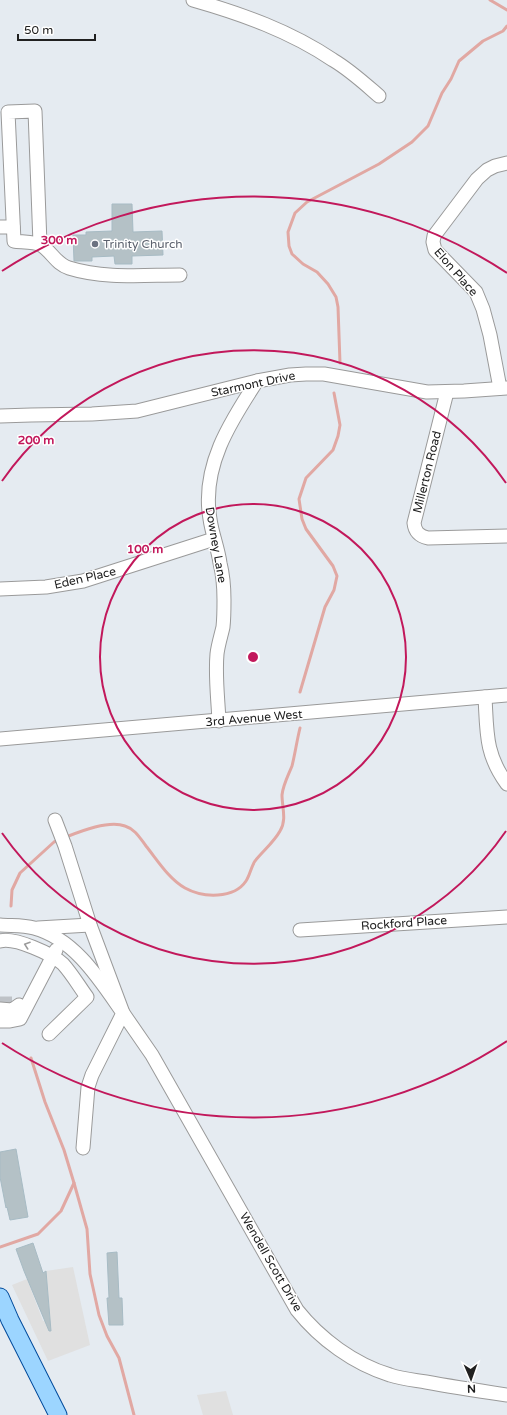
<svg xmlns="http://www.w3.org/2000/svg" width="507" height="1415" font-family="'Varela Round',sans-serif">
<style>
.parking{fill:#e0e0e0}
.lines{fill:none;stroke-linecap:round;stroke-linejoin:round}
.stream{stroke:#e1a8a3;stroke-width:3}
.building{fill:#b4c1c6;stroke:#a7bbc4}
.minor-tunnel{stroke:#bec2c7;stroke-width:13;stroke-dasharray:13 6;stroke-linecap:butt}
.minor-casing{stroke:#9a9a9a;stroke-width:15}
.major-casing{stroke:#004a9b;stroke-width:19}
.minor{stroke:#fff;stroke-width:13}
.major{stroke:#9cd5ff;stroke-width:17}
.oneway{stroke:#9b9b9b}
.ring{fill:none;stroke:#c2185b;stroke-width:2}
.worship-dot{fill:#6b7280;stroke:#fff;stroke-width:1.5}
.labels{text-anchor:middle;stroke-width:3;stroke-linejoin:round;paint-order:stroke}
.worship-label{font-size:12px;fill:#5b616d;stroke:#fff;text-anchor:start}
.street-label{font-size:12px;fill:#202020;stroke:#fff}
.centre{fill:#c2185b;stroke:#fff;stroke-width:2}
.ring-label{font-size:12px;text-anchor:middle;font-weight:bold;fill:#c2185b;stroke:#fff;stroke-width:3;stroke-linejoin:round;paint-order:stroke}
</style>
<rect width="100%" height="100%" fill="#e5ebf1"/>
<g class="parking">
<path d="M73,1267L90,1345L48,1361L12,1285L27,1279L43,1321L50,1320L46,1271Z"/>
<path d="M226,1391L233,1415H203L197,1395Z"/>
</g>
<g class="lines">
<g class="stream">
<path d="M490,0L507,10"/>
<path d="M340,363L338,307L336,297L328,284L317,272L303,264L292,254L289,246L288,232L295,213L307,202L379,164L412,142L428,126L442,93L451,79L459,61L483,41L503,31L507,26"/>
<path d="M300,692L325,607L334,590L337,576L333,566L306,529L302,519L299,499L306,478L333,450L338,436L340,425L334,393"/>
<path d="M66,837C81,831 109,820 125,826C135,829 140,838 146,846C158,861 169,879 185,888C203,898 234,899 246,881C250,875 251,867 255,861C263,851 274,842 280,831C287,820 282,807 282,795C283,785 288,776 292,766C295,754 297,740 300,728"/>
<path d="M11,906L12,890L20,873L54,842L59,840"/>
<path d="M31,1058L45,1102L64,1150L74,1183L87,1229L90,1274L99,1315L107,1336L119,1358L134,1415"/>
<path d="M0,1247L38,1234L61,1211L74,1183"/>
</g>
</g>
<g class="building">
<path d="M112,204H132L133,232L162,231L163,255L132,256V264H115L114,256L92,257V261H74L73,235H86V232L112,231Z"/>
<path d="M16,1149L28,1217L10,1220L7,1207L6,1208L0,1177V1152Z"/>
<path d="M33,1243L43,1273L46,1271L51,1331H49L24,1271L16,1249Z"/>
<path d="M117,1252L119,1298H122L123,1325H109L107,1298H109L107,1253Z"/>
</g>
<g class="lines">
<path class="minor-tunnel" d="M0,1003H12"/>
<g class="minor-casing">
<g id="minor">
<path d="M193,0C242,14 290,31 333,60C350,70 364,83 379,96"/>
<path d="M0,227H13"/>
<path d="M40,244L35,111L8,112L14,241C20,242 36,242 41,245C52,252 56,264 69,268C104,279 144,275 180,275"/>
<path d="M500,388L490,335L483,309L476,292L435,250L433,242L434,236L477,179L487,170L495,166L507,163"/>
<path d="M447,392L414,523C415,532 419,536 428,538L507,536"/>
<path d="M0,416L31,415L92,414L137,411L257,381L290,375L306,374H324L427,392L464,391L507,388"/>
<path d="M0,589L46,587L83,581L214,539"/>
<path d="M485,697C487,732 485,754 507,784"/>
<path d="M219,721C218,699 215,676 217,654C218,645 221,636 223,627C224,618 224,609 224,600C224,587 223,575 220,563C218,548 212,534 210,519C201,467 230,422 257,381"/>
<path d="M0,739L507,695"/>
<path d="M55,820L65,846L90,925L123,1013L152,1055L297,1310C320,1339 354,1364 390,1375C402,1379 414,1380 426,1382C453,1387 480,1391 507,1395"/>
<path d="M0,925C11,926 23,925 34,928C75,939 100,980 123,1013L92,1075L88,1087L83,1148"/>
<path d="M38,928L90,925"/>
<path d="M300,930L507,917"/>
<path d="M0,941C15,937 52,954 63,964C72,974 79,986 87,997L49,1034"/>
<path d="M0,1009L12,1010L19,1005"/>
<path d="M0,1021H10L20,1019L56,950"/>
</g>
</g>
<g class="major-casing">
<path id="major" d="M0,1297L10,1320L58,1415"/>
</g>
<use href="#minor" class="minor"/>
<use href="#major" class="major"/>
</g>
<defs><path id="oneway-chevron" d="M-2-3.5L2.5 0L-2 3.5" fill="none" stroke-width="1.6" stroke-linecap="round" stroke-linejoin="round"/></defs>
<use class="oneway" href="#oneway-chevron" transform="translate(27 945) rotate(-161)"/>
<g class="ring">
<circle cx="253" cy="657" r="153"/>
<path d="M506 831A307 307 0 0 1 2 833M2 481A307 307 0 0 1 506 483"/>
<path d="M507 1041A460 460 0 0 1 2 1043M2 271A460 460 0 0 1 507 273"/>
</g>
<circle class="worship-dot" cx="95" cy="244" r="4"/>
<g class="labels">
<g class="worship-label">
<text x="103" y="248">Trinity Church</text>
</g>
<g class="street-label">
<text transform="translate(456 272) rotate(49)" y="4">Elon Place</text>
<text transform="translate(253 384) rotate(-12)" y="4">Starmont Drive</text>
<text transform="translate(427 472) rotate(-76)" y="4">Millerton Road</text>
<text transform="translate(216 545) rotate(80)" y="4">Downey Lane</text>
<text transform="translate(85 578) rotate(-13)" y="4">Eden Place</text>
<text transform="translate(254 718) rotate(-5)" y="4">3rd Avenue West</text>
<text transform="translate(404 923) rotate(-4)" y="4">Rockford Place</text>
<text transform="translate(271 1262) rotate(60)" y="4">Wendell Scott Drive</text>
</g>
</g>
<circle cx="253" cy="657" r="6" class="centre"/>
<g class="ring-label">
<text x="59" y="244">300 m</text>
<text x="36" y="444">200 m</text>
<text x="145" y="553">100 m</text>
</g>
<g transform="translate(471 1379) rotate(178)" stroke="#ffffff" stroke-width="3" paint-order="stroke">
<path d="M0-3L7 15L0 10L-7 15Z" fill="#202020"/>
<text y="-6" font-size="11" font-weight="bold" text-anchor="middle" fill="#202020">N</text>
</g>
<path d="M18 34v6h77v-6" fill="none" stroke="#202020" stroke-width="2"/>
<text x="24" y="34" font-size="12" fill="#202020" stroke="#ffffff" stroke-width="3" paint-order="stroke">50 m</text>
</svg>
